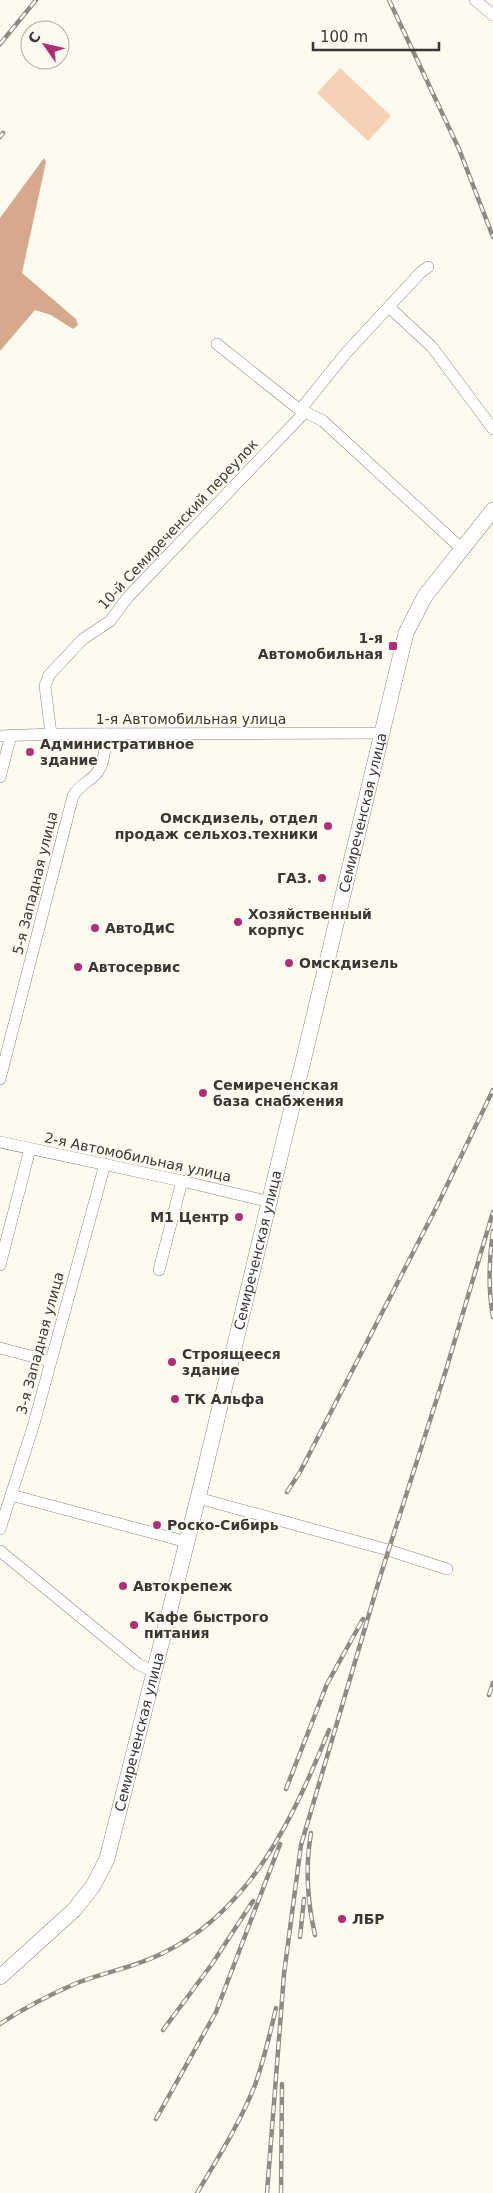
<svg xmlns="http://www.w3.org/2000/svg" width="493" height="2193" font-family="'DejaVu Sans',sans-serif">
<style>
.green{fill:#f8d0b6}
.forest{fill:#d6a98c}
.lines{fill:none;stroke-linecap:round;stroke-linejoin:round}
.minor-casing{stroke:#8a887e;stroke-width:12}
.major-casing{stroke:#8a887e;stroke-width:16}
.minor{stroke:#fff;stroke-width:11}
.major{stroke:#fff;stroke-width:15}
.rail-casing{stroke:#8d8b84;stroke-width:4.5}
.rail{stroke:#fdfaf0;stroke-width:2.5;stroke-dasharray:8;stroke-linecap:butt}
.poi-dot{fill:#b12e76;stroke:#fdfaf0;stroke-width:2}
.labels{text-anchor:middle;stroke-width:4;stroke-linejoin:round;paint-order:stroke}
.street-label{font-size:14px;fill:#383733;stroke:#fdfaf0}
.poi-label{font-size:14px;font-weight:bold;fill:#383733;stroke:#fdfaf0;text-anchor:start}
</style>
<rect width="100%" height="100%" fill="#fdfaf0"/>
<path class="green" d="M340,68L391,116L368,141L317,93Z"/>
<path class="forest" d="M44,158L46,162L22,273L76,319L78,325L73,329L51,315L35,310L0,351V218Z"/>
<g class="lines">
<g class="minor-casing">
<g id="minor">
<path d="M475,0L493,15"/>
<path d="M389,307L432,347L493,429"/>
<path d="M217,344L296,407L323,421L462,549"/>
<path d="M300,410L346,353L421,272L428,267"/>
<path d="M51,734L45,686L49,675L83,639L110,621L128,597L305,412"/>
<path d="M0,736L51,734L383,733"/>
<path d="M0,777L11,735"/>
<path d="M0,1079L73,796C79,785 89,782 96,774C105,764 105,747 106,734"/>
<path d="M0,1142L182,1181L270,1202"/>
<path d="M0,1265L30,1149"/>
<path d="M159,1270L182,1181"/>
<path d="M0,1348L50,1361"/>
<path d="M11,1495L187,1542"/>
<path d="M198,1498L388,1550L447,1569"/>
<path d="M0,1529L33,1427L105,1164"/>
<path d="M0,1551L138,1664L154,1672"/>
</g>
</g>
<g class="major-casing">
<g id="major">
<path id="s1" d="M0,1977L74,1910L93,1886L107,1859L198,1498L406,633L425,596L493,510"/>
</g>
</g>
<use href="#minor" class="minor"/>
<use href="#major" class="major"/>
<g class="rail-casing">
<g id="rail">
<path d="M389,0L459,149L493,237"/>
<path d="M0,44L36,0"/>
<path d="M0,137L3,133"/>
<path d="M493,1231C489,1259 488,1289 493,1317"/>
<path d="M287,1492L300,1472L437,1206L493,1090"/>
<path d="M489,1695L493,1683"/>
<path d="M286,1789L327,1684L363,1619"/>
<path d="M311,1833C305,1868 307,1900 315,1935"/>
<path d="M300,1937L304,1899"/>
<path d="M0,2024C24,2008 51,1994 77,1983C105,1972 136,1967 163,1953C251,1911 294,1816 329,1730"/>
<path d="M163,2030L212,1964L253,1901"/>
<path d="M156,2119L216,2012L280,1844"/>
<path d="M197,2193C218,2158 240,2123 255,2085C264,2060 270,2034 276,2008"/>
<path d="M267,2193L284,1974L301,1845L380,1577L446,1370L493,1212"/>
<path d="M281,2193L282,2084"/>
</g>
</g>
<use href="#rail" class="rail"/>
</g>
<g class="poi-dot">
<rect x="388" y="641" width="10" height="10" rx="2.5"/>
<circle cx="30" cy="752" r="5"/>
<circle cx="328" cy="826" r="5"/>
<circle cx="322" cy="878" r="5"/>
<circle cx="238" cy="922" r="5"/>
<circle cx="95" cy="928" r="5"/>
<circle cx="289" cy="963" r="5"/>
<circle cx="78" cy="967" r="5"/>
<circle cx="203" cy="1093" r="5"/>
<circle cx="239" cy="1217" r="5"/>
<circle cx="172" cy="1362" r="5"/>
<circle cx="175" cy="1399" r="5"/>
<circle cx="157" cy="1525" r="5"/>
<circle cx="123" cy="1586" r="5"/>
<circle cx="134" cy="1625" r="5"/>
<circle cx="342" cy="1919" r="5"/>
</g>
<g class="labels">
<g class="street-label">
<text transform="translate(178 524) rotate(-47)" y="5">10-й Семиреченский переулок</text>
<text x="191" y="724">1-я Автомобильная улица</text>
<text dy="5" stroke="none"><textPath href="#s1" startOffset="1238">Семиреченская улица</textPath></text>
<text transform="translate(35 883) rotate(-76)" y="5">5-я Западная улица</text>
<text transform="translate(138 1157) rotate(12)" y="5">2-я Автомобильная улица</text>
<text dy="5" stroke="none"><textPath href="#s1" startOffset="788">Семиреченская улица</textPath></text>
<text transform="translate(40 1343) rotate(-75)" y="5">3-я Западная улица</text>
<text dy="5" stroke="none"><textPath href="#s1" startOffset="292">Семиреченская улица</textPath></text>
</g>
<g class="poi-label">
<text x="383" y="643" text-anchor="end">1-я<tspan x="383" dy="16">Автомобильная</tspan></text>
<text x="40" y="749">Административное<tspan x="40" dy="16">здание</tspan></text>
<text x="318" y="823" text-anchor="end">Омскдизель, отдел<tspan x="318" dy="16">продаж сельхоз.техники</tspan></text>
<text x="312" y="883" text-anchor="end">ГАЗ.</text>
<text x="248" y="919">Хозяйственный<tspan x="248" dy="16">корпус</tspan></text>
<text x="105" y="933">АвтоДиС</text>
<text x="299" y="968">Омскдизель</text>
<text x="88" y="972">Автосервис</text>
<text x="213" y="1090">Семиреченская<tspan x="213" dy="16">база снабжения</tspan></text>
<text x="229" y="1222" text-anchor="end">М1 Центр</text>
<text x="182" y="1359">Строящееся<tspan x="182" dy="16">здание</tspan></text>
<text x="185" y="1404">ТК Альфа</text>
<text x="167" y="1530">Роско-Сибирь</text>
<text x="133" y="1591">Автокрепеж</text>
<text x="144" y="1622">Кафе быстрого<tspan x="144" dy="16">питания</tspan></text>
<text x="352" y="1924">ЛБР</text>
</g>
</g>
<g transform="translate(45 45) rotate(304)"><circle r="24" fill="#fdfaf0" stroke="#aeaca4"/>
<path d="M0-4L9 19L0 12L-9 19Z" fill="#b12e76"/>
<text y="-8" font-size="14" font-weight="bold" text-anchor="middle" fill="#383733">С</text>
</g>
<path d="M313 42v8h126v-8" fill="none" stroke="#383733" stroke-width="2.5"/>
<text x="320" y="42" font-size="15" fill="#383733" stroke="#fdfaf0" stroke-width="4" paint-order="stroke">100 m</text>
</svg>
